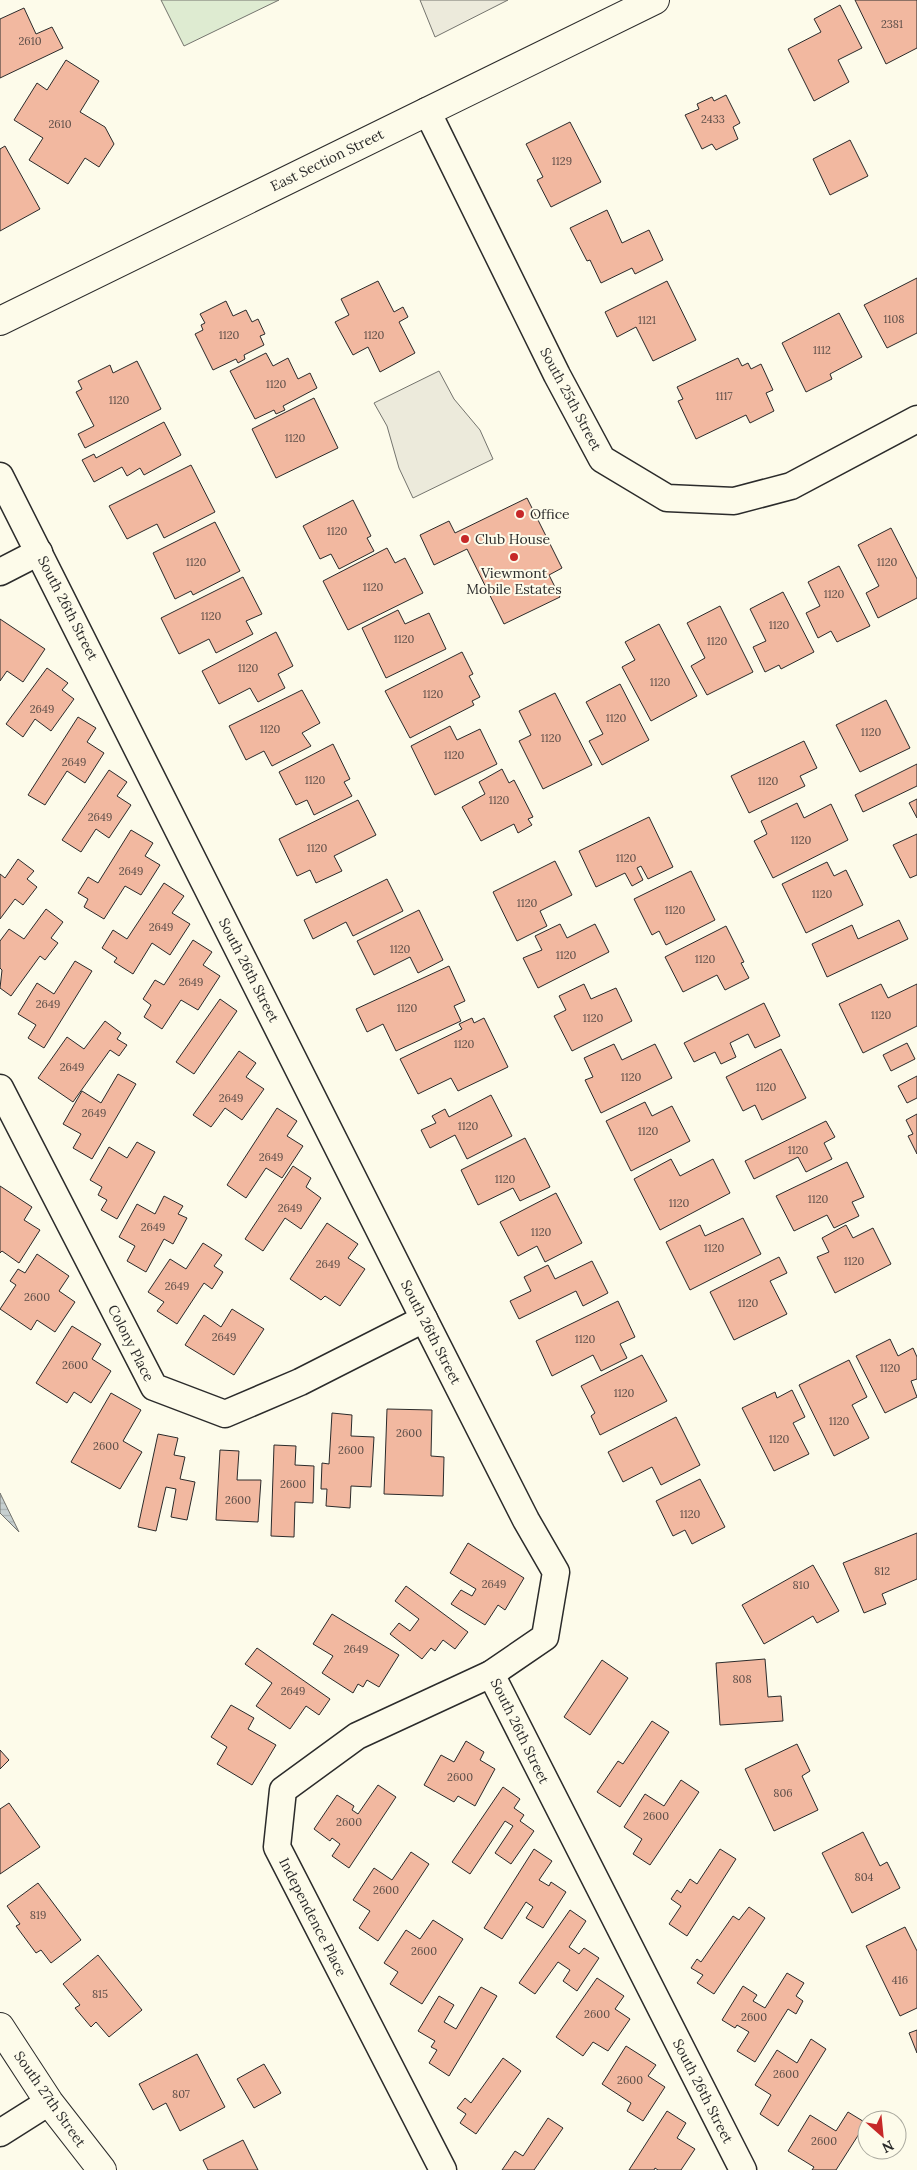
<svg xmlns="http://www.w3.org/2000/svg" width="917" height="2170" font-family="Lora,serif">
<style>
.garden{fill:#deebd1;stroke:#74746e}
.parking{fill:#eceadb;stroke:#74746e}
.water{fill:url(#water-rules);stroke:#74746e}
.building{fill:#f2b8a0;stroke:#2b2b2b}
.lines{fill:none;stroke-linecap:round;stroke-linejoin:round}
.minor-casing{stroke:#2b2b2b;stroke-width:29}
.tertiary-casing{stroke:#2b2b2b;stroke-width:30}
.minor{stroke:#fdfbea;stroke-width:26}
.tertiary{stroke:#fdfbea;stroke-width:28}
.poi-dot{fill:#c62828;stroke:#fdfbea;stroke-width:2}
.labels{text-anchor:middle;stroke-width:4;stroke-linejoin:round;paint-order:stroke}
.number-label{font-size:11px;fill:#5d4e48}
.street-label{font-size:14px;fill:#2b2b2b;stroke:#fdfbea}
.poi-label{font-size:14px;fill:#2b2b2b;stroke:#fdfbea;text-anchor:start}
</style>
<defs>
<pattern id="water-rules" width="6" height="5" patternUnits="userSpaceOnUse" patternTransform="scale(1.25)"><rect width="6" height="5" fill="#c7d0d0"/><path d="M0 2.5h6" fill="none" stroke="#abb3b3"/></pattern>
</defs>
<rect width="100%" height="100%" fill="#fdfbea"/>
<path class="garden" d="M161,0H279L184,46Z"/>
<g class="parking">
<path d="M420,0H508L435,37Z"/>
<path d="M439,371L454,399L480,430L493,459L413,498L399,468L387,426L374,403Z"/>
</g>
<path class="water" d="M0,1493L19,1532L0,1513Z"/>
<g class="building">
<path d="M855,0H917V48L886,64Z"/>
<path d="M840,5L862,48L838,60L849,82L814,101L788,49L821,32L814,19Z"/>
<path d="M24,8L36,34L52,27L63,48L0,78V19Z"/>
<path d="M66,60L99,81L80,112L105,127L114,144L99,167L85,158L68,184L29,160L43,138L14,120L37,83L47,90Z"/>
<path d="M726,95L740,123L733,127L738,139L716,150L712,144L702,149L685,115L699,109L697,104L712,97L714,101Z"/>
<path d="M570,122L601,182L551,207L537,180L543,177L526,144Z"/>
<path d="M850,140L868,176L830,195L813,159Z"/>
<path d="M5,146L40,209L0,231V149Z"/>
<path d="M607,210L622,243L649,230L663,260L635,274L632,268L601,283L590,260L587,261L570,228Z"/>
<path d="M917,278V333L887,348L864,305Z"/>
<path d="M378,281L394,312L403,307L408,317L399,322L415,353L380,372L368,347L353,355L335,322L349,315L341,299Z"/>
<path d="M667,281L696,340L653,361L636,327L617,337L605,312Z"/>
<path d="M226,301L233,316L246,310L252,322L258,319L265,334L260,336L264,345L244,355L245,359L238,363L236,359L213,370L195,334L203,330L201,325L205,323L200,314Z"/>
<path d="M839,313L862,357L830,374L832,379L806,392L782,343Z"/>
<path d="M266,353L273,366L288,358L298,379L310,373L317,388L283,406L285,410L276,414L274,410L255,419L230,371Z"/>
<path d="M738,358L742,366L748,363L751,369L761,364L773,390L766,393L774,411L750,423L746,415L696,439L678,401L683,399L677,387Z"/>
<path d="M137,361L161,409L85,448L78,434L94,426L76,392L82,389L78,381L110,365L113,373Z"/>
<path d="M314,398L338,448L276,478L252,429Z"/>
<path d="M164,422L181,455L144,475L140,468L127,476L122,467L94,482L82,460L94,454L96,458Z"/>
<path d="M191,465L215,512L164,538L157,524L127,539L109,506Z"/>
<path d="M527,498L562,568L549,575L560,597L504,624L467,549L434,565L420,535L449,521L455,533Z"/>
<path d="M353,500L371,536L367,538L374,551L339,569L331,554L320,559L303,526Z"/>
<path d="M215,522L240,571L193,595L191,591L175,599L153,553Z"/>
<path d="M891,528L917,579V598L878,618L866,593L879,586L858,545Z"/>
<path d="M387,548L395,563L405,558L423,593L348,630L323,581Z"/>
<path d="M839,566L870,626L837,642L831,631L818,638L806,613L820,606L808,582Z"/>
<path d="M243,577L262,614L246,621L253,634L216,653L209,639L179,654L161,618Z"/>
<path d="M783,592L814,652L781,669L779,665L765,672L753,647L766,641L750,609Z"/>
<path d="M720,606L753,672L707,695L691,666L705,658L687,623Z"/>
<path d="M398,610L405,624L429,613L446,649L386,678L362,628Z"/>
<path d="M0,619L45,649L23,682L7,671L0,681Z"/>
<path d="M659,624L697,696L651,721L622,667L635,660L625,642Z"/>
<path d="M276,632L293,666L278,674L285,688L258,702L250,688L219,704L202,671Z"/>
<path d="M462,652L473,674L469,676L480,697L472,701L474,705L410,738L385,691Z"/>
<path d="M47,668L68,683L62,690L74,699L51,731L35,719L23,737L6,724Z"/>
<path d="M620,684L649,740L602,765L589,741L603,734L586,702Z"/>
<path d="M302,690L320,723L302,733L311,746L272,766L264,751L246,760L229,726Z"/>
<path d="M555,693L592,765L543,789L519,741L531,735L519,711Z"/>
<path d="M886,700L910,748L860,772L836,725Z"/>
<path d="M78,717L96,728L87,742L104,753L85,783L67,771L45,805L28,795Z"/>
<path d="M450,726L457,740L480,729L497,764L435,795L411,746Z"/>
<path d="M804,741L817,768L800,776L805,786L749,813L731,776Z"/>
<path d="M333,744L350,779L344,782L352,796L314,815L307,800L296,805L279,772Z"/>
<path d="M917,764V786L863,812L855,795Z"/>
<path d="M502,769L509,783L514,780L533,817L528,819L532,825L518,833L514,824L481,841L462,807L485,794L479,782Z"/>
<path d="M109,770L127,782L117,796L131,805L109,838L96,829L81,852L62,840Z"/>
<path d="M917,799V818L909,803Z"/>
<path d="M358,800L376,835L334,856L342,871L316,883L310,870L297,876L279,839Z"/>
<path d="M797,803L804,818L831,804L848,840L773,878L754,841L767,834L761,821Z"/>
<path d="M649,817L673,867L648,879L641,866L637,868L643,880L632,886L625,873L596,887L579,851Z"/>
<path d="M131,830L153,843L145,856L160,865L141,895L125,886L104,919L84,907L88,899L78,893L88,877L98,883Z"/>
<path d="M917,834V875L910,878L893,845Z"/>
<path d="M18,859L34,871L27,879L37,887L23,905L15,899L0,919V874L5,878Z"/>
<path d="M555,861L572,895L540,911L547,926L517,941L493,892Z"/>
<path d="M827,862L834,876L846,870L863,905L806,933L782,884Z"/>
<path d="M691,871L715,920L666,945L659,931L652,935L634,899Z"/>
<path d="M387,879L403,911L353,936L346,922L313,939L304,920Z"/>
<path d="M164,883L184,896L172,913L190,924L170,955L152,943L133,974L114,962L117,958L102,948L113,930L127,939Z"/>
<path d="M46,909L63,922L51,938L58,943L45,960L40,956L11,996L0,988L2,970L0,968V941L9,929L24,939Z"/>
<path d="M419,910L443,960L418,973L410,957L374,975L357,941Z"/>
<path d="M899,920L908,939L827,977L812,944L852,925L858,939Z"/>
<path d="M560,924L567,938L595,924L609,952L538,988L523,958L542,950L535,936Z"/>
<path d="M726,926L744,962L741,963L749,978L725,990L717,975L683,992L665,957Z"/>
<path d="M193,940L212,952L203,965L220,976L198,1010L181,1000L162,1029L144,1017L151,1005L143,999L155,980L164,985Z"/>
<path d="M75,961L92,971L44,1048L28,1038L36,1025L18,1014L37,983L54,994Z"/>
<path d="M449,966L465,1001L454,1006L461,1021L396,1051L383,1024L367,1032L356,1009Z"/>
<path d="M584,984L591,999L616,988L632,1021L572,1051L554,1016L566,1010L559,996Z"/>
<path d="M881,984L888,998L917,984V1026L863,1053L839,1004Z"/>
<path d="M220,999L237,1011L194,1074L176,1062Z"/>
<path d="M764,1003L780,1036L755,1048L748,1034L730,1043L736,1057L721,1064L715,1052L694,1062L684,1043Z"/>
<path d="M472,1018L474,1023L484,1018L508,1067L458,1091L451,1078L418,1094L400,1059L462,1029L459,1024Z"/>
<path d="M105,1021L121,1033L117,1039L127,1045L119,1056L110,1050L73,1102L38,1078L67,1037L84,1049Z"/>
<path d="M907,1043L915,1059L891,1071L883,1055Z"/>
<path d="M614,1044L622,1060L655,1044L672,1078L601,1113L585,1080L593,1077L584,1058Z"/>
<path d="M781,1049L806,1098L762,1120L755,1105L743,1111L726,1077Z"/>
<path d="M239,1051L256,1063L246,1077L264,1089L242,1120L225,1108L211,1127L193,1115Z"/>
<path d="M118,1074L136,1084L92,1159L73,1148L81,1134L63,1124L82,1091L101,1103Z"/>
<path d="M917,1076V1098L907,1103L898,1086Z"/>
<path d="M491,1095L512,1136L467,1159L455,1135L430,1148L421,1130L436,1123L432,1116L445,1109L449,1117Z"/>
<path d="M645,1102L652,1116L672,1106L690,1141L631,1171L606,1121Z"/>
<path d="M277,1108L297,1121L287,1136L303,1146L282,1178L266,1168L246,1198L227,1185Z"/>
<path d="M917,1114V1154L908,1136L913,1134L906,1120Z"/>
<path d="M826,1121L835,1137L824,1143L832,1159L806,1172L798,1157L754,1179L745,1161Z"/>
<path d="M525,1138L550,1187L520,1201L513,1188L478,1205L461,1170Z"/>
<path d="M137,1142L155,1152L117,1219L101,1210L107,1200L98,1195L102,1187L90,1180L109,1147L127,1158Z"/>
<path d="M671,1159L680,1176L713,1159L730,1193L660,1230L634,1179Z"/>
<path d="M847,1162L864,1197L852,1202L859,1216L834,1228L827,1215L794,1231L776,1196Z"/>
<path d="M293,1166L311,1178L306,1187L321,1198L301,1229L285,1218L263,1251L245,1239Z"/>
<path d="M0,1186L32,1207L24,1220L40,1230L19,1263L2,1251L0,1253Z"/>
<path d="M556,1193L582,1243L545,1262L537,1246L518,1256L500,1222Z"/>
<path d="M164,1196L183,1206L178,1214L187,1218L173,1244L164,1239L146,1272L127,1261L135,1246L119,1237L137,1204L155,1214Z"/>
<path d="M743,1218L761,1254L690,1290L666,1242L700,1225L705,1236Z"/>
<path d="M327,1223L358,1244L348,1258L365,1269L340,1306L325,1296L321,1300L290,1279Z"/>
<path d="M846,1225L853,1238L873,1228L891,1264L835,1293L817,1257L829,1252L822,1238Z"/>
<path d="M203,1243L222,1255L214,1266L223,1272L212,1289L204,1283L177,1324L157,1311L164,1302L148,1292L170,1259L186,1269Z"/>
<path d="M37,1254L69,1276L59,1291L75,1302L55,1332L37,1320L31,1330L0,1309L16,1285L10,1281L18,1269L25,1273Z"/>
<path d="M779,1257L787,1273L770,1281L787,1314L734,1340L710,1292Z"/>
<path d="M592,1261L608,1293L583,1306L576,1291L519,1319L510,1301L531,1291L524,1277L548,1265L555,1279Z"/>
<path d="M618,1301L635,1337L620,1344L627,1358L601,1371L593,1355L552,1376L536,1341Z"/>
<path d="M232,1309L264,1329L234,1375L185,1345L204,1315L221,1327Z"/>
<path d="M72,1326L101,1344L92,1359L111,1371L91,1403L74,1392L67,1403L36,1383Z"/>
<path d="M890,1339L898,1356L913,1348L917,1357V1379L911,1381L917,1397L885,1413L856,1356Z"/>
<path d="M642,1355L667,1401L600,1435L591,1416L595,1413L581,1386Z"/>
<path d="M849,1360L867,1397L852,1405L869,1438L834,1456L799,1385Z"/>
<path d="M792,1390L805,1417L793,1423L809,1454L774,1471L742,1408L775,1392L777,1398Z"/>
<path d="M111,1393L141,1410L123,1441L142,1452L120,1489L71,1462Z"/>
<path d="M387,1409L432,1410L431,1456L444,1457L443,1496L384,1494Z"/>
<path d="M332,1413L352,1415L351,1436L374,1437L371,1487L351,1486L350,1508L326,1506L327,1489H321L322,1463L329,1464Z"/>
<path d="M676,1417L700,1465L661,1485L652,1467L623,1482L608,1452Z"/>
<path d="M158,1434L178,1438L174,1455L185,1457L180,1479L195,1482L187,1520L171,1517L176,1489L166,1487L156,1531L138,1527Z"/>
<path d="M274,1445L296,1446L295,1465L314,1466L313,1503L295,1502L294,1537L271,1536Z"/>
<path d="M220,1450L239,1451L237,1480H261L258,1522L216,1520Z"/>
<path d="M700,1479L725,1527L692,1544L685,1530L673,1536L656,1501Z"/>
<path d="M917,1533V1579L882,1594L886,1604L864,1613L843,1563Z"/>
<path d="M468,1543L524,1578L505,1610L498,1605L485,1625L451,1604L461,1590L472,1596L476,1589L450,1573Z"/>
<path d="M813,1565L839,1611L817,1623L813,1616L764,1644L742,1605Z"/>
<path d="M406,1586L468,1632L455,1649L443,1640L435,1651L431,1648L422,1659L390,1634L399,1623L410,1631L419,1619L395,1601Z"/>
<path d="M332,1614L399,1655L379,1687L367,1680L363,1687L358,1684L353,1693L322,1673L333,1656L313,1644Z"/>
<path d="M257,1648L330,1699L319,1715L306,1706L290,1729L256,1706L272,1683L245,1664Z"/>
<path d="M765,1659L768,1697L781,1696L783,1721L720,1725L716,1663Z"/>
<path d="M602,1660L628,1678L590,1735L564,1717Z"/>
<path d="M231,1705L254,1718L248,1729L276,1745L252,1785L217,1764L227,1747L211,1737Z"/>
<path d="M652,1721L669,1732L620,1807L597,1792L618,1761L623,1764Z"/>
<path d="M466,1741L484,1752L480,1760L495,1769L475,1806L458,1796L454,1802L424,1785L441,1755L454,1762Z"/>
<path d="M797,1744L810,1771L802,1776L818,1810L774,1831L745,1769Z"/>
<path d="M0,1750L9,1760L0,1769Z"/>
<path d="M681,1780L699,1792L650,1865L633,1854L642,1839L624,1827L645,1794L664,1806Z"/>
<path d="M378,1785L396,1797L349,1868L332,1856L340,1844L332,1838L330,1841L314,1829L337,1795L354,1806L352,1810L358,1814Z"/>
<path d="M503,1787L520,1799L514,1808L524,1815L520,1821L534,1831L511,1864L495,1853L513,1826L505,1821L470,1874L452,1862Z"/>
<path d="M9,1803L40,1847L0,1874V1809Z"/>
<path d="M863,1832L880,1866L887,1862L900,1888L852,1913L822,1853Z"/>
<path d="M534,1849L552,1861L539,1880L549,1886L551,1882L566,1892L543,1928L526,1918L533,1907L526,1902L502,1939L484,1928Z"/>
<path d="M720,1849L736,1859L687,1936L669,1924L681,1906L671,1899L677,1890L681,1893L690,1879L697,1884Z"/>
<path d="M411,1852L429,1864L378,1941L359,1928L370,1911L353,1900L374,1868L392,1880Z"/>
<path d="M38,1883L81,1940L51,1963L41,1950L36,1953L16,1926L20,1924L7,1906Z"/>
<path d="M749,1907L765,1918L714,1994L697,1983L703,1975L691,1968L697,1959L701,1962L733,1916L739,1920Z"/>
<path d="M570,1910L586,1921L569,1947L579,1954L584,1948L599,1958L577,1991L563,1981L570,1970L558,1962L535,1994L519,1983Z"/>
<path d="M433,1920L463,1939L422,2004L390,1984L398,1972L384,1963L406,1930L420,1939Z"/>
<path d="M905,1927L917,1951V2008L900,2016L866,1946Z"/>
<path d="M98,1955L142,2010L109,2037L96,2022L91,2027L75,2008L80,2005L63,1984Z"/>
<path d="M787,1973L804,1983L796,1996L803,2001L796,2014L788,2009L755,2062L737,2051L749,2032L737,2025L735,2028L722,2020L743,1986L757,1995L753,2001L765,2008Z"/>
<path d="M597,1978L624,1996L615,2009L630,2019L608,2051L593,2042L583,2056L556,2037Z"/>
<path d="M481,1987L497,1996L449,2076L429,2063L437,2050L431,2047L435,2041L418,2031L439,1996L454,2005L444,2022L456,2029Z"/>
<path d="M917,2030V2053L909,2033Z"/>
<path d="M811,2039L826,2049L778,2126L760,2114L771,2095L755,2085L777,2050L797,2063Z"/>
<path d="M626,2046L656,2065L648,2076L665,2087L643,2121L627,2111L631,2103L602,2084Z"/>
<path d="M197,2054L225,2107L180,2131L166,2103L153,2110L139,2084Z"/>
<path d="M503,2058L521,2071L476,2134L460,2123L466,2114L457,2108L465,2098L471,2103Z"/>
<path d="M264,2064L281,2093L254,2108L237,2079Z"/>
<path d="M667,2111L686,2123L677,2138L695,2149L681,2170H658L655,2168L654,2170H629Z"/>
<path d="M848,2112L866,2123L836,2170H812L814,2167L788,2151L810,2115L836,2131Z"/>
<path d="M548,2118L563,2128L534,2170H502L515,2151L523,2156Z"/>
<path d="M243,2140L258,2170H208L203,2160Z"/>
</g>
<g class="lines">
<g class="minor-casing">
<g id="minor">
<path d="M427,111L557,375L602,459L667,498L734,501L791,486L917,419"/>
<path d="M0,476L424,1319L526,1520L556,1572L545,1637L491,1674L357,1736L283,1790L277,1847L443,2170"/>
<path d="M0,572L39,552"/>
<path d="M0,1088L154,1387L225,1414L300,1382L424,1319"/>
<path d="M491,1674L743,2170"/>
<path d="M0,2133L49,2102"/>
</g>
</g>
<g class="tertiary-casing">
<g id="tertiary">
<path d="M0,321L655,0"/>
<path d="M0,2027L49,2102L102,2170"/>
</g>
</g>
<use href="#minor" class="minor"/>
<use href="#tertiary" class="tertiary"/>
</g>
<g class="poi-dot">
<circle cx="520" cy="514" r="5"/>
<circle cx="465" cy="539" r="5"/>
<circle cx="514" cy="557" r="5"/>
</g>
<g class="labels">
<g class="number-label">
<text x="892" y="28">2381</text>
<text x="30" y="45">2610</text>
<text x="713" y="123">2433</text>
<text x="60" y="128">2610</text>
<text x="562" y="165">1129</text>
<text x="894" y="323">1108</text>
<text x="647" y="324">1121</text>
<text x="229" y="339">1120</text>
<text x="374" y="339">1120</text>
<text x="822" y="354">1112</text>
<text x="276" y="388">1120</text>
<text x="724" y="400">1117</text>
<text x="119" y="404">1120</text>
<text x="295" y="442">1120</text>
<text x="337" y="535">1120</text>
<text x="196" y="566">1120</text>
<text x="887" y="566">1120</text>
<text x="373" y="591">1120</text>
<text x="834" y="598">1120</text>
<text x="211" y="620">1120</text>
<text x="779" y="629">1120</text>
<text x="404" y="643">1120</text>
<text x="717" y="645">1120</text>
<text x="248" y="672">1120</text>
<text x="660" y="686">1120</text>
<text x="433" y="698">1120</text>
<text x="42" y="713">2649</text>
<text x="616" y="722">1120</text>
<text x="270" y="733">1120</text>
<text x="871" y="736">1120</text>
<text x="551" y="742">1120</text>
<text x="454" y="759">1120</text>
<text x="74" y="766">2649</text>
<text x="315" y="784">1120</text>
<text x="768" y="785">1120</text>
<text x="499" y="804">1120</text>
<text x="100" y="821">2649</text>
<text x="801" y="844">1120</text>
<text x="317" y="852">1120</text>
<text x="626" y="862">1120</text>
<text x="131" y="875">2649</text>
<text x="822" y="898">1120</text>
<text x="527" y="907">1120</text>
<text x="675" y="914">1120</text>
<text x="161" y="931">2649</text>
<text x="400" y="953">1120</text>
<text x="566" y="959">1120</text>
<text x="705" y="963">1120</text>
<text x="191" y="986">2649</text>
<text x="48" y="1008">2649</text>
<text x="407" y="1012">1120</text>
<text x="881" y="1019">1120</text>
<text x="593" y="1022">1120</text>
<text x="464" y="1048">1120</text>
<text x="72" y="1071">2649</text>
<text x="631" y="1081">1120</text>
<text x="766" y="1091">1120</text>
<text x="231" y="1102">2649</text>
<text x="94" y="1117">2649</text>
<text x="468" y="1130">1120</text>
<text x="648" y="1135">1120</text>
<text x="798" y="1154">1120</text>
<text x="271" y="1161">2649</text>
<text x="505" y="1183">1120</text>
<text x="818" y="1203">1120</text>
<text x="679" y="1207">1120</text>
<text x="290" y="1212">2649</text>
<text x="153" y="1231">2649</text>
<text x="541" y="1236">1120</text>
<text x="714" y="1252">1120</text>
<text x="854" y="1265">1120</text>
<text x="328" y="1268">2649</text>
<text x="177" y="1290">2649</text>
<text x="37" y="1301">2600</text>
<text x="748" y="1307">1120</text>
<text x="224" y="1341">2649</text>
<text x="585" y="1343">1120</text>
<text x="75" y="1369">2600</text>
<text x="890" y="1372">1120</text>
<text x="624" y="1397">1120</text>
<text x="839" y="1425">1120</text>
<text x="409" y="1437">2600</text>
<text x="779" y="1443">1120</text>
<text x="106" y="1450">2600</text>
<text x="351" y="1454">2600</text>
<text x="293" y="1488">2600</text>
<text x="238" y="1504">2600</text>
<text x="690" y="1518">1120</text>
<text x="882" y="1575">812</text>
<text x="494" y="1588">2649</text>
<text x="801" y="1589">810</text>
<text x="356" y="1653">2649</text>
<text x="742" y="1683">808</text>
<text x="293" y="1695">2649</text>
<text x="460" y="1781">2600</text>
<text x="783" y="1797">806</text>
<text x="656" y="1820">2600</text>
<text x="349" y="1826">2600</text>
<text x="864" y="1881">804</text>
<text x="386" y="1894">2600</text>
<text x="38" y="1919">819</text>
<text x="424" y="1955">2600</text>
<text x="900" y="1984">416</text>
<text x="100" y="1998">815</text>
<text x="597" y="2018">2600</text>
<text x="754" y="2021">2600</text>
<text x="786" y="2078">2600</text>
<text x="630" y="2084">2600</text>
<text x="181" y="2098">807</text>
<text x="824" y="2145">2600</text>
</g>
<g class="street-label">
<text transform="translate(327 160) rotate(-26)" y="5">East Section Street</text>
<text transform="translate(571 399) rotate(62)" y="5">South 25th Street</text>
<text transform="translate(68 608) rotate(63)" y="5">South 26th Street</text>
<text transform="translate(249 970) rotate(63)" y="5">South 26th Street</text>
<text transform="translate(431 1332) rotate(63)" y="5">South 26th Street</text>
<text transform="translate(131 1343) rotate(63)" y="5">Colony Place</text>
<text transform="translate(520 1731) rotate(64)" y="5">South 26th Street</text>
<text transform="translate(313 1917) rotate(63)" y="5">Independence Place</text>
<text transform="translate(703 2091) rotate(63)" y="5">South 26th Street</text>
<text transform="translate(50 2099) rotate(55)" y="5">South 27th Street</text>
</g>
<g class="poi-label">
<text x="530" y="519">Office</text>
<text x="475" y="544">Club House</text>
<text x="514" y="578" text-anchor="middle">Viewmont<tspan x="514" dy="16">Mobile Estates</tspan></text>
</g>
</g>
<g transform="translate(882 2135) rotate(153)"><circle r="24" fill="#fdfbea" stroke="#a9a89e"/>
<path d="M0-4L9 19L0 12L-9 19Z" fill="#c62828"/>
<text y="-8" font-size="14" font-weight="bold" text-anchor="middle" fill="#2b2b2b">N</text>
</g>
</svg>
